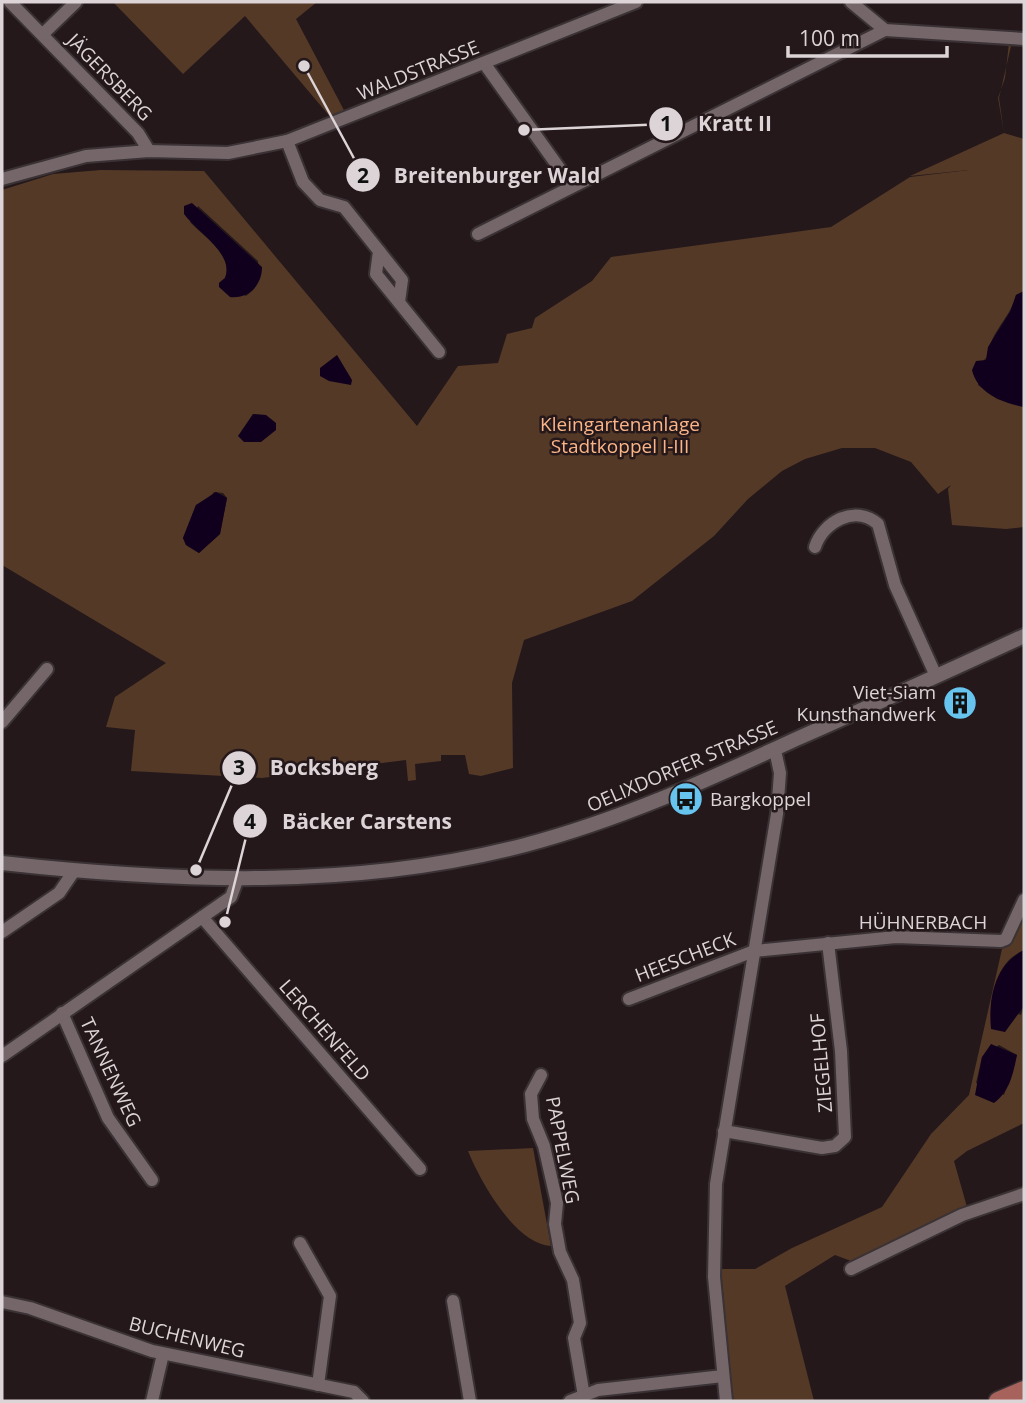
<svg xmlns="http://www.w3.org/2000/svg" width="1026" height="1403" font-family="'Open Sans',sans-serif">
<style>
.green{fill:#543927;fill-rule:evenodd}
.water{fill:#10001d}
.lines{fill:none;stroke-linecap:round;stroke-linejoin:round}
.minor-casing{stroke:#3a3234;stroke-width:16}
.tertiary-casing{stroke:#3a3234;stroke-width:18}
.primary-casing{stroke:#3a3234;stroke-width:21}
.minor{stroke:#746669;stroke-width:12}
.tertiary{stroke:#746669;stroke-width:14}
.primary{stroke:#a7625c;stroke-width:18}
.labels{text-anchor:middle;stroke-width:5;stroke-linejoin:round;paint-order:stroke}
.street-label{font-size:19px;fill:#dcd4d6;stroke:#24181b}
.park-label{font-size:19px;fill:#fcb587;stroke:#24181b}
.poi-label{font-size:19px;fill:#dcd4d6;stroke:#24181b;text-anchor:end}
.leader{fill:none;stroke:#dcd4d6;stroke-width:2.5}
.callout-dot{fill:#dcd4d6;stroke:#24181b;stroke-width:2.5}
.mark-label{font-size:21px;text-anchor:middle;font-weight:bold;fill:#111}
.callout-label{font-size:21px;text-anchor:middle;font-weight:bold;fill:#dcd4d6;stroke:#24181b;stroke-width:5;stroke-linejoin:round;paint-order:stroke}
</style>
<rect width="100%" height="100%" fill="#24181b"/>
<g class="green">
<path d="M113,2H317L296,19L346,114L332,119L245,16L183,74Z"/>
<path d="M1009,43H1024V46H1011L999,98L1004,133L1024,139V291L1016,295C1012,316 987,336 989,355L982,362L978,385L997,399L1024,407V527L1006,529L952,525L948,489L951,485L938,494L911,462L875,448H842L805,459L782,471L748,499L714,536L632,601L524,640L512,683L513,768L481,776L469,774L465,755H441V761L415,764L416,780L408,781L406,760L262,778L131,771L135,730L106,727L115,697L166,663L2,565V190L53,174L101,170L204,171L417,426L458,366L498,363L507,334L532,328L535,318L592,281L611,257L831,227L910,177L969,170L910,176L1004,133L998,98L1005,78ZM198,206L258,261C259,277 260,286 246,296L219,283L225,278C234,255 204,237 190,222ZM214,492L223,493L227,498L220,534L199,553L186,545L183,538L196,505L208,500Z"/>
<path d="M1024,908V950C999,962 997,979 991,1004L1021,1015L1024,1006V1123L967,1151L954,1161L967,1207L851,1261L835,1255L785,1286L814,1401H733L721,1269H755L792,1248L882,1207L931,1134L969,1095L1002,949L1012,936ZM999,1045L1017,1055L1004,1095L976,1083L982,1057Z"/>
<path d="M533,1148L551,1246C515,1244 480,1181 468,1151Z"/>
</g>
<g class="water">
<path d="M192,203L262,267C262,285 249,299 230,297L219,287V283L225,278C235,254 197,232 184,214V206Z"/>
<path d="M1024,291V407C1003,403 977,393 972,370L976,361L986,360L988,347L1010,312L1016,295Z"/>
<path d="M337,355L352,380L351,385L329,381L320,376V368Z"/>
<path d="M253,414L266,415L276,423V430L261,442H244L238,436Z"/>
<path d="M216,492L227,498L220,534L199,553L186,545L183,538L196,505Z"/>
<path d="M1024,950V1006L1005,1032L991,1029C988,997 995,965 1024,950Z"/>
<path d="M991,1044L1017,1055C1013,1074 1010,1091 994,1103L975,1095L982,1057Z"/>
</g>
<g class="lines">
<g class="minor-casing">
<g id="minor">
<path d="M10,2L138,133L149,151"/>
<path d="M851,2L885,30L1024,39"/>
<path d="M43,34L76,2"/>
<path d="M484,63L572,186"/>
<path d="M287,141L303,182L320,200L344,207L379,251L376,274L439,352"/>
<path d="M2,179L86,156L149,151L228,153L287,141L636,2"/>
<path d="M478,234L885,30"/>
<path d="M379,251L402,280L399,302"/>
<path d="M815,547C823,522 855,504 878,524L895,585L936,676"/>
<path d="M2,722L47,669"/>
<path d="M202,917L420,1169"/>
<path d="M2,932L59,893L74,871"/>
<path d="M629,999L754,951L896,937L1001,941L1006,939L1024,900"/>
<path d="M62,1013L108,1118L152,1180"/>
<path d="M2,1056L231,897L238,878"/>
<path d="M541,1075L531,1094L533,1119L544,1146L557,1203L555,1224L560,1252L573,1280L580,1323L574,1338L584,1396"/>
<path d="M724,1131L822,1148L835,1146L845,1137L841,1051L828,943"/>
<path d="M300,1243L330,1296L318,1385"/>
<path d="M851,1269L962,1215L1024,1194"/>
<path d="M453,1301L470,1401"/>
<path d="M2,1302L30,1308L152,1351L354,1392L363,1401"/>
<path d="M152,1401L163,1354"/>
<path d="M570,1401L598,1390L723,1376"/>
<path d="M726,1401L714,1277L716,1184L777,814L780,773L775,750"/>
</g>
</g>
<g class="tertiary-casing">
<path id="tertiary" d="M2,863C174,882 355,890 525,845C619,820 706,781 794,740C871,706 948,671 1024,636"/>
</g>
<g class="primary-casing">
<path id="primary" d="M998,1401L1024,1390"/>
</g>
<use href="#minor" class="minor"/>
<use href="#tertiary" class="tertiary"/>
<use href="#primary" class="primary"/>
</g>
<defs>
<g id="building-disc" transform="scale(1.75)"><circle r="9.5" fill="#66c4ef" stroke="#24181b"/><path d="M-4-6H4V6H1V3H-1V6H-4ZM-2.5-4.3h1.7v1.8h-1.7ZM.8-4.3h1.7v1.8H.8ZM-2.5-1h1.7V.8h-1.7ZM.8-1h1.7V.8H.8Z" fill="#111"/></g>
<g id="bus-disc" transform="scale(1.75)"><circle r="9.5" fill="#66c4ef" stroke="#24181b"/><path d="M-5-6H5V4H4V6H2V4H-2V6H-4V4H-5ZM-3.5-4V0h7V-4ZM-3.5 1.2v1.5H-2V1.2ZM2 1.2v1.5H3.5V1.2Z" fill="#111"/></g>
</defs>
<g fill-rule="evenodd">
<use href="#building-disc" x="960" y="703"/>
<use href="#bus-disc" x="686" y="799"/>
</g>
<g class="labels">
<g class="street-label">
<text transform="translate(418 70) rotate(-22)" y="7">WALDSTRASSE</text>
<text transform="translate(110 77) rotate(46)" y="7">JÄGERSBERG</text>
<text transform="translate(682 766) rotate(-23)" y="7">OELIXDORFER STRASSE</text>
<text x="923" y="929">HÜHNERBACH</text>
<text transform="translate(685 957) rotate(-21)" y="7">HEESCHECK</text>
<text transform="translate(325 1030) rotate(49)" y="7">LERCHENFELD</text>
<text transform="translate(821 1063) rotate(-95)" y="7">ZIEGELHOF</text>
<text transform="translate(111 1072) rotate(65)" y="7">TANNENWEG</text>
<text transform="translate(563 1150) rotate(79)" y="7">PAPPELWEG</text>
<text transform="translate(187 1337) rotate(14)" y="7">BUCHENWEG</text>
</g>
<g class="park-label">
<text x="620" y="431">Kleingartenanlage<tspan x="620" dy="22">Stadtkoppel I-III</tspan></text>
</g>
<g class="poi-label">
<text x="936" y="699">Viet-Siam<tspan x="936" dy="22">Kunsthandwerk</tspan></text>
<text x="710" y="806" text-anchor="start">Bargkoppel</text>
</g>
</g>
<path class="leader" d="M524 130L666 124M304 66L363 175M196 870L239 768M225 922L250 821"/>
<g class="callout-dot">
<circle cx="524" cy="130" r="7"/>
<circle cx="304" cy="66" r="7"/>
<circle cx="196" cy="870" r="7"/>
<circle cx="225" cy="922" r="7"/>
<circle cx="666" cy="124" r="18"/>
<circle cx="363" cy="175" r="18"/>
<circle cx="239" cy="768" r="18"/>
<circle cx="250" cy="821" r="18"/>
</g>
<g class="mark-label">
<text x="666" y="131">1</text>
<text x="363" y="183">2</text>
<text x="239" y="775">3</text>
<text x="250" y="829">4</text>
</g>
<g class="callout-label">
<text x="735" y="131">Kratt II</text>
<text x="497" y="183">Breitenburger Wald</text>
<text x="324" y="775">Bocksberg</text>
<text x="367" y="829">Bäcker Carstens</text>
</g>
<rect width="1026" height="1403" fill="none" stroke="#dcd4d6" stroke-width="7"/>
<path d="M788 46v10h159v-10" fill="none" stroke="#dcd4d6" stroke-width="3.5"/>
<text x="799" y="46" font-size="21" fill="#dcd4d6" stroke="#24181b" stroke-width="5" paint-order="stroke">100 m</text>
</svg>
